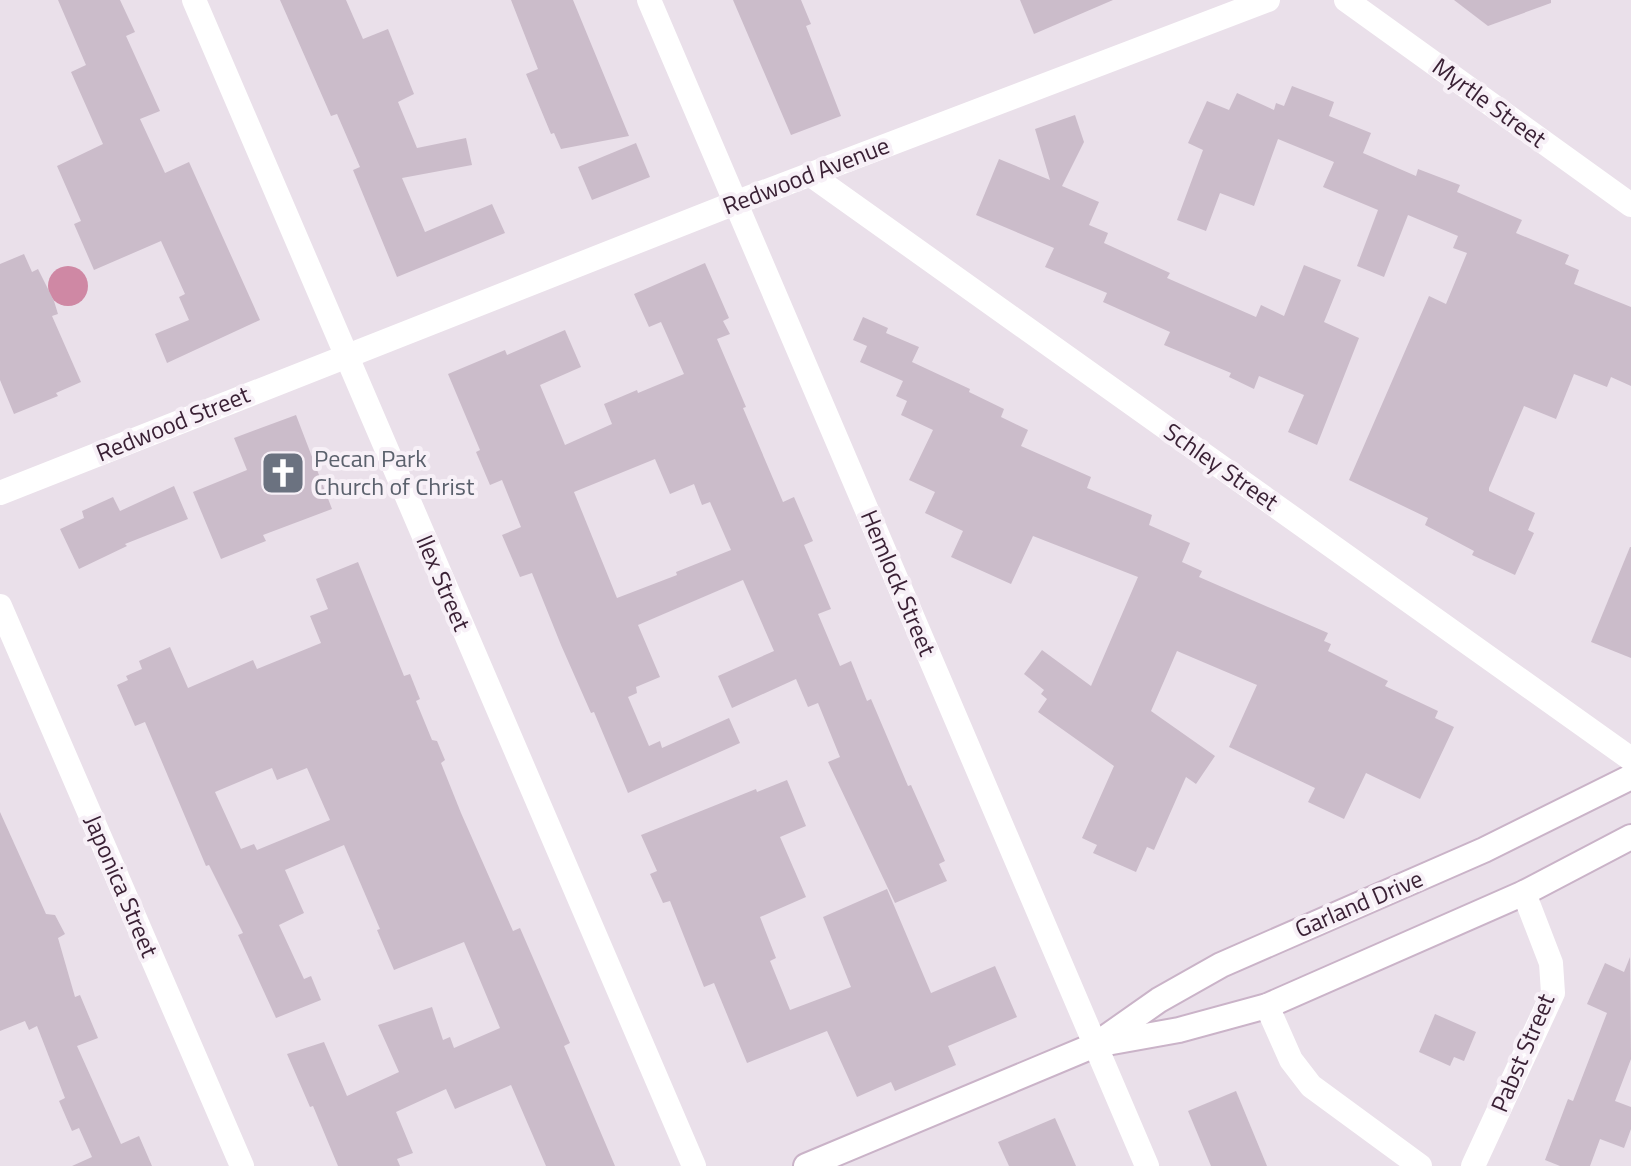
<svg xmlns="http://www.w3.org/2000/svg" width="1631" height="1166" font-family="'Titillium Web',sans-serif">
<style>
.water{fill:#cf88a4}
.building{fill:#cbbcca;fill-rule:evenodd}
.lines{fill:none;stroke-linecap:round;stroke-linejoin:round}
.secondary-casing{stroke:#cab3c8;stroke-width:28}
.street{stroke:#fff;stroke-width:24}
.secondary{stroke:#fff;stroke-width:24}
.labels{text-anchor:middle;stroke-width:8;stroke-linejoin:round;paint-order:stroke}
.street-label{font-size:24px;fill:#3a2135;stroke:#f7f0f7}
.worship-label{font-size:24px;fill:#5b616d;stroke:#f7f0f7;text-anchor:start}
</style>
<rect width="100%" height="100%" fill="#eae0ea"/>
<circle class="water" cx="68" cy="286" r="20"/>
<g class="building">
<path d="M58,0H120L135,32L126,36L160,111L140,119L165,173L189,162L260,320L167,363L155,334L189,320L179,297L185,294L161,241L94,270L74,224L81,221L57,166L103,144L71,72L86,65Z"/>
<path d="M280,0H346L363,39L388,29L414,94L398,102L417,148L466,138L472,165L402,178L425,232L492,204L505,233L397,277L353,170L360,167L337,114L331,116Z"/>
<path d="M511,0H573L629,136L561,149L554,133L551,134L526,74L538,69Z"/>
<path d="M733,0H801L811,24L806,26L841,116L791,135Z"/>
<path d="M1020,0H1113L1034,34Z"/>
<path d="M1454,0H1551V3L1488,26Z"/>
<path d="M1292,86L1334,102L1329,116L1371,133L1363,153L1416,176L1418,169L1460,185L1457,192L1522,220L1516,233L1569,255L1565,264L1579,270L1574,284L1631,307V386L1611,377L1607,387L1574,374L1556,419L1524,406L1489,488V491L1535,513L1528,530L1534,533L1515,575L1472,555L1474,551L1425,525L1428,518L1349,480L1429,296L1446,304L1467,253L1453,248L1458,236L1408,215L1384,277L1357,266L1378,210L1323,187L1334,162L1278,139L1254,206L1220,193L1206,231L1177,220L1203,150L1188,143L1207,101L1229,110L1237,93L1274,110L1276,103L1284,106Z"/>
<path d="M1075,115L1084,142L1062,186L1099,202L1089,225L1108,233L1104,243L1170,273L1167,278L1256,317L1261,305L1284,316L1304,265L1341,280L1324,322L1359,338L1317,445L1288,432L1304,395L1259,376L1254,389L1229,377L1231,373L1164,345L1170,332L1103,302L1107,293L1045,267L1054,248L976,215L999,159L1050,180L1035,129Z"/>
<path d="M636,143L650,177L592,200L578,167Z"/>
<path d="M24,254L32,272L38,269L54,301L58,314L52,316L81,382L56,393L58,396L14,414L0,380V264Z"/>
<path d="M705,263L729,318L723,321L730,334L717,339L746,407L743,408L783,502L794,497L813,541L804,545L831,609L818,614L840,666L851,661L867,701L871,699L908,786L911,785L945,861L939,864L947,881L895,903L828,762L840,757L818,703L808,707L796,679L732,708L718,676L774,651L743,580L638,625L660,677L636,687L637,693L628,697L649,746L660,741L662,748L729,718L740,743L628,793L594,712L591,713L561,645L532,573L520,577L502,535L521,527L502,480L490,485L476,452L480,450L448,374L505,350L507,355L565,330L581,367L540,385L565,445L612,424L604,404L637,390L638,393L684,374L661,322L649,327L634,294ZM655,459L670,494L694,484L702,505L710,502L731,550L676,572L677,575L617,598L574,492Z"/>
<path d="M863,317L888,328L886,333L919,347L912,362L970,389L969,392L1004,409L1001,417L1028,430L1021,446L1091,477L1087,488L1152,515L1149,525L1190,543L1182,562L1202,571L1199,577L1328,633L1324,641L1331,644L1328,651L1388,681L1385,686L1438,711L1435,718L1454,727L1420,799L1366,773L1344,819L1308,802L1315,788L1229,747L1257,685L1177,651L1151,711L1215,756L1196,784L1186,777L1154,850L1147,847L1136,872L1093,853L1097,845L1082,838L1114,766L1038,712L1047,699L1041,694L1044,690L1024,674L1042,650L1091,686L1138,577L1033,536L1011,584L951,557L963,531L925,513L935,492L909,480L933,430L901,415L907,401L896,396L903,381L860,362L867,346L853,340Z"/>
<path d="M296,415L332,509L263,535L266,541L221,559L193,492L247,470L234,438Z"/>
<path d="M174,486L188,519L125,544L127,546L79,569L60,529L84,518L82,511L113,497L120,511Z"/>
<path d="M1630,547H1631V658L1591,642Z"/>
<path d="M358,562L404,676L410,674L420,699L416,701L432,740L437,741L445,760L441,763L461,813L513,931L520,928L570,1043L564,1046L615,1166H546L511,1085L455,1109L446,1089L396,1112L413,1153L397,1159L400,1166H338L313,1106L310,1107L287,1054L324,1042L347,1096L399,1072L378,1025L432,1007L443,1040L450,1037L454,1048L500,1028L464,942L394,970L377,930L380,929L344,845L285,870L304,913L279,925L304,979L311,976L321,1000L276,1018L238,935L243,933L209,865L206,866L145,722L135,726L117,685L128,680L126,676L142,669L139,661L170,647L188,688L253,660L257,669L321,643L310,616L328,609L316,579ZM272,768L277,780L307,768L330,820L257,850L254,844L241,849L215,792Z"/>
<path d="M787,780L806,826L780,837L806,897L760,917L776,958L770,961L790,1010L851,987L823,917L887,889L931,993L995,966L1017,1017L948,1046L956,1065L895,1091L891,1082L857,1097L827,1031L747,1063L714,983L704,987L670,901L663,903L650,874L657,871L641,835L756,789L757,792Z"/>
<path d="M0,812L46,914L55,915L65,934L58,938L75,997L80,995L98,1038L77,1046L121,1144L139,1136L152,1166H72L92,1157L79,1128L72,1131L59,1101L65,1098L37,1026L29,1030L25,1021L0,1031Z"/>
<path d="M1630,957L1631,1059L1615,1101L1631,1107V1129L1624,1148L1600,1139L1590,1166H1560L1545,1160L1568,1099L1573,1101L1607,1013L1587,1004L1605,963L1624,972Z"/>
<path d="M1435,1014L1476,1032L1464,1061L1454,1057L1450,1066L1419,1052Z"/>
<path d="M1236,1091L1267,1166H1211L1188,1111Z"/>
<path d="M1055,1118L1076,1166H1009L998,1142Z"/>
</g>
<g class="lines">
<g class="secondary-casing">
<g id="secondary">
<path d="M1101,1044L1179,1030L1267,1006L1524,893L1631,837"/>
<path d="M806,1166L1095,1045L1159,1000L1221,965L1484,850L1631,777"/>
</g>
</g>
<g class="street">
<path d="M194,0L694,1166"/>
<path d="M649,0L1147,1166"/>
<path d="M1346,0L1631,205"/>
<path d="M811,175L1631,759"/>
<path d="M0,493L735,203L1268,0"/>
<path d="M0,606L242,1166"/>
<path d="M1267,1006L1291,1060L1311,1086L1420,1166"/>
<path d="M1473,1166L1553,993L1551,963L1524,893"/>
</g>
<use href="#secondary" class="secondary"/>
</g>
<defs>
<g id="church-square" transform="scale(2.3)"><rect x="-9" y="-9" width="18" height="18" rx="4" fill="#6b7280" stroke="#f7f0f7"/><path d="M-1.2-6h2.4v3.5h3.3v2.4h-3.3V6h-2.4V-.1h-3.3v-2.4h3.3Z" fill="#fff"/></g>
</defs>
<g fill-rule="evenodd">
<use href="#church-square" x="283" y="473"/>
</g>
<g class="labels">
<g class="street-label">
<text transform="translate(1489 103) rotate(36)" y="8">Myrtle Street</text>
<text transform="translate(806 176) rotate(-21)" y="8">Redwood Avenue</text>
<text transform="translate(173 424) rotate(-22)" y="8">Redwood Street</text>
<text transform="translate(1221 467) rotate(35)" y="8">Schley Street</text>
<text transform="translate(443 583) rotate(67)" y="8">Ilex Street</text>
<text transform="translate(898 583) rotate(67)" y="8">Hemlock Street</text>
<text transform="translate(121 886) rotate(67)" y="8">Japonica Street</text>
<text transform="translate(1359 904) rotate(-23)" y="8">Garland Drive</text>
<text transform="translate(1523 1053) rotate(-67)" y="8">Pabst Street</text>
</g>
<g class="worship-label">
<text x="314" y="467">Pecan Park<tspan x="314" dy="28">Church of Christ</tspan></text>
</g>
</g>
</svg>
